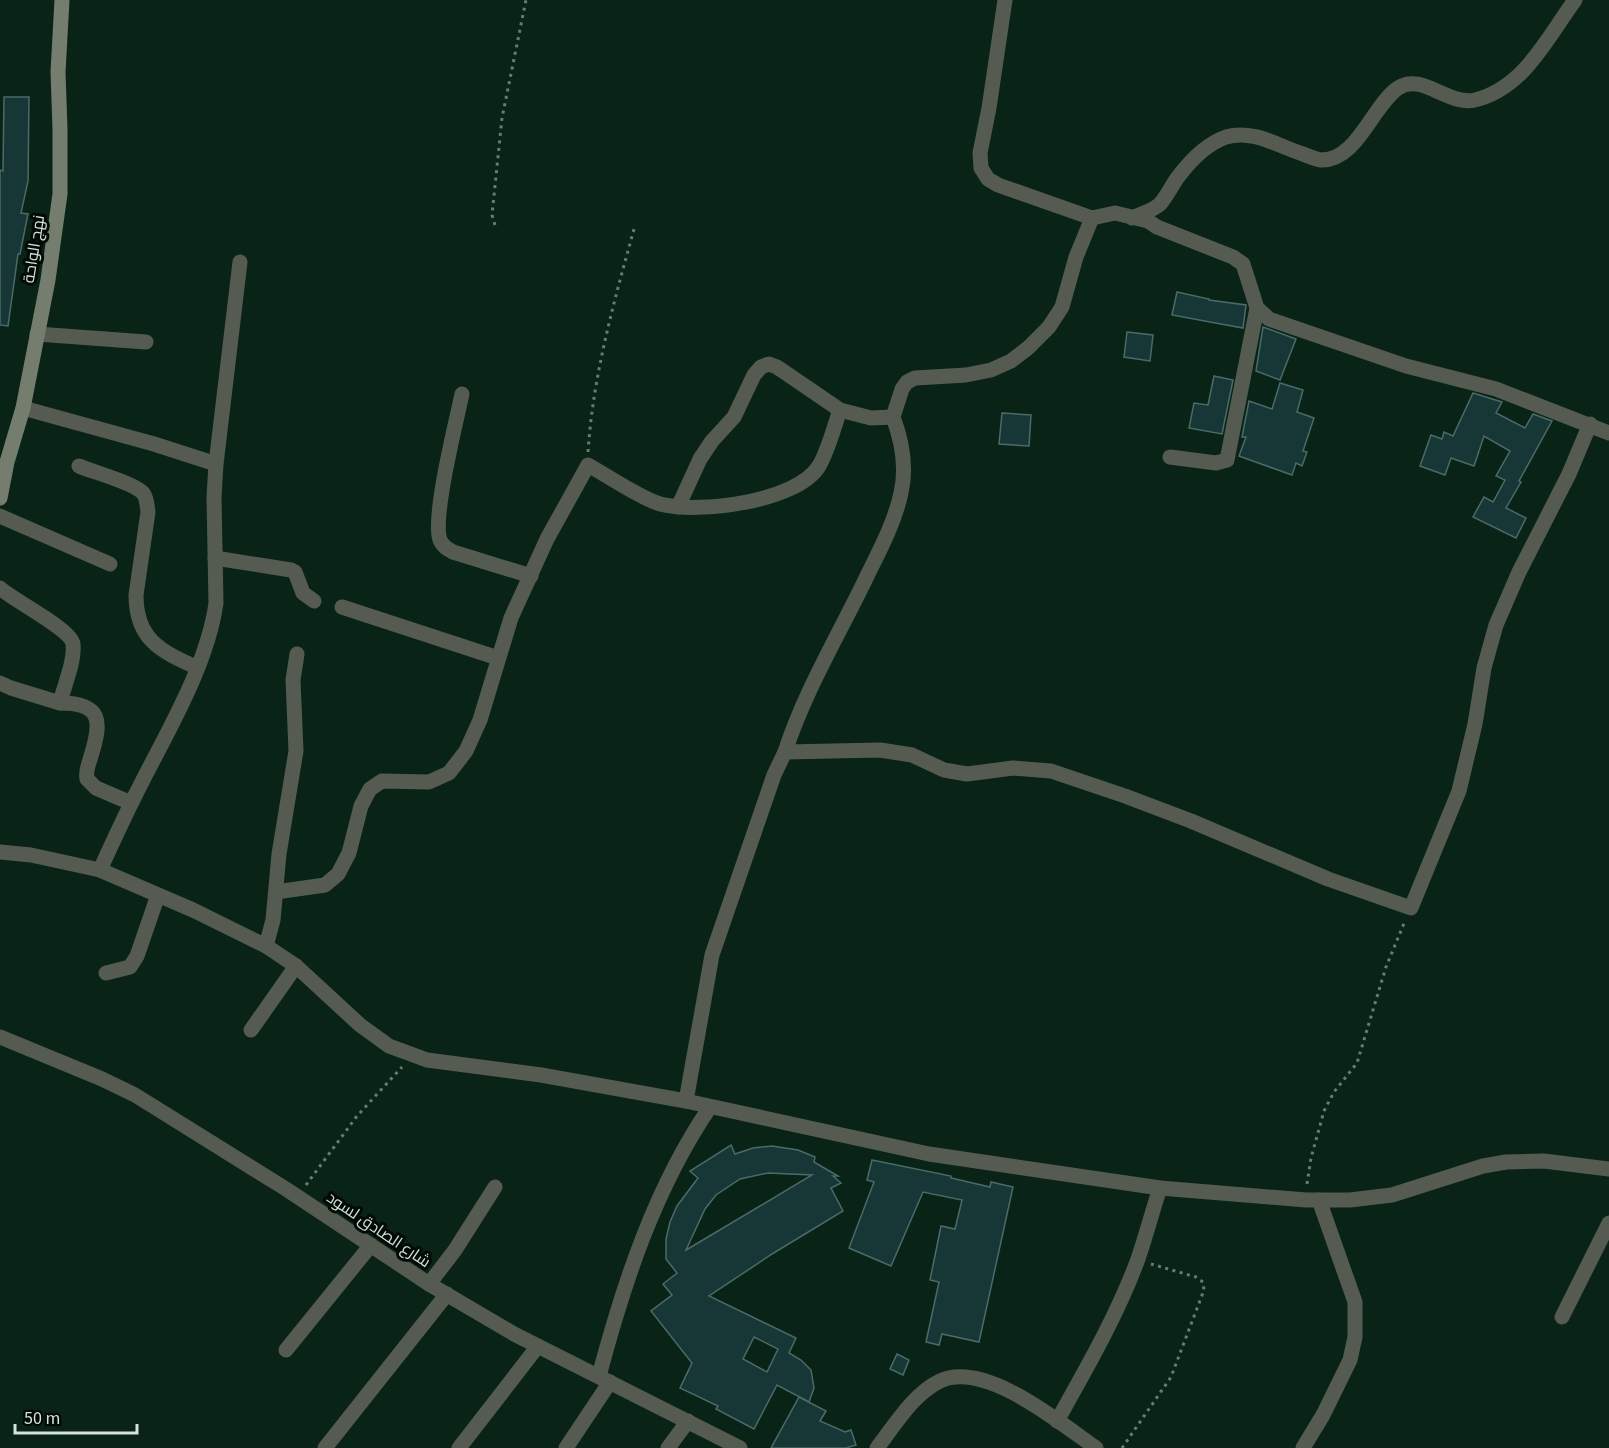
<svg xmlns="http://www.w3.org/2000/svg" width="1609" height="1448" font-family="'Source Sans 3',Cairo,sans-serif">
<style>
.building{fill:#163735;stroke:#4b6b69;stroke-width:1.5;fill-rule:evenodd}
.lines{fill:none;stroke-linecap:round;stroke-linejoin:round}
.path{stroke:#677c72;stroke-width:3;stroke-dasharray:3 4.5;stroke-linecap:butt}
.street{stroke:#555b51;stroke-width:15}
.secondary{stroke:#757e6e;stroke-width:15}
.labels{text-anchor:middle;stroke-width:6;stroke-linejoin:round;paint-order:stroke}
.street-label{font-size:16px;fill:#d3e2da;stroke:#020a05}
</style>
<rect width="100%" height="100%" fill="#0a2317"/>
<g class="building">
<path d="M4,97H29L28,181L21,213L28,214L20,254H18L8,326L0,325V170L3,171Z"/>
<path d="M1177,292L1209,299V300L1246,305L1243,328L1172,315Z"/>
<path d="M1263,327L1296,339L1280,380L1256,371Z"/>
<path d="M1127,332L1153,335L1150,361L1124,357Z"/>
<path d="M1214,376L1233,380L1222,434L1189,428L1194,403L1208,405Z"/>
<path d="M1280,383L1303,390L1297,412L1314,418L1303,451L1307,452L1302,466L1296,463L1292,475L1239,456L1246,437H1242L1249,401L1272,409Z"/>
<path d="M1473,393L1502,402L1496,413L1525,428L1533,414L1552,421L1519,481L1521,482L1506,508L1526,518L1516,538L1473,517L1484,497L1493,502L1505,480L1496,476L1510,451L1484,436L1474,466L1451,458L1445,475L1420,466L1431,435L1442,439L1444,432L1453,436Z"/>
<path d="M1002,413L1031,415L1029,446L999,444Z"/>
<path d="M731,1145L735,1154L753,1148L772,1146L798,1150L815,1157L814,1162L838,1176H833L841,1183L831,1188L843,1211L772,1254L709,1296L796,1338L789,1353L801,1360L811,1370L814,1388L809,1402L777,1385L754,1429L716,1409L718,1406L680,1388L692,1363L651,1311L672,1295L663,1284L677,1273L666,1259V1239L670,1222L677,1206L698,1178L690,1171ZM768,1173L812,1175L686,1250L705,1209L716,1195L740,1179ZM754,1337L778,1349L767,1372L743,1359Z"/>
<path d="M872,1160L951,1176V1178L990,1187L991,1182L1013,1187L979,1342L942,1334L939,1345L926,1342L939,1282L930,1280L941,1226L955,1229L962,1200L923,1192L891,1266L849,1248L874,1182L867,1180Z"/>
<path d="M897,1354L909,1360L903,1375L890,1369Z"/>
<path d="M799,1397L826,1411L820,1421L845,1432L851,1430L856,1445L846,1448H771Z"/>
</g>
<g class="lines">
<g class="path">
<path d="M495,225L492,215L502,118L526,0"/>
<path d="M588,452C593,375 614,302 634,229"/>
<path d="M1307,1184L1311,1158L1324,1111L1334,1092L1357,1063L1386,967L1405,921"/>
<path d="M306,1185L357,1116L402,1067"/>
<path d="M1122,1448L1171,1377L1204,1290L1203,1282L1196,1277L1151,1264"/>
</g>
<g class="street">
<path d="M1005,0L989,108L980,153L981,168L988,179L998,185L1092,218L1115,213L1148,221L1157,227L1233,257L1243,264L1257,308L1269,319L1406,366L1496,389L1609,433"/>
<path d="M1132,218C1141,214 1154,210 1160,204C1167,196 1172,185 1178,177C1190,161 1206,144 1226,137C1253,129 1278,146 1303,154C1308,156 1315,159 1321,160C1357,161 1372,106 1398,88C1421,72 1448,106 1475,100C1524,88 1547,38 1575,0"/>
<path d="M37,334L146,342"/>
<path d="M462,394C456,423 432,517 440,540C443,547 448,549 453,552L531,576"/>
<path d="M23,408L154,444L216,464"/>
<path d="M1170,457L1216,463L1227,460L1257,308"/>
<path d="M79,466C93,472 134,483 143,493C147,498 147,506 148,512L136,595C136,639 160,651 196,667"/>
<path d="M678,507L700,459L712,441L734,417L754,375L761,367L769,364L777,367L840,410L871,418L893,417L902,389L907,382L915,378L966,375L991,370L1011,361L1028,348L1049,327L1062,307L1076,257L1092,218"/>
<path d="M0,516L110,564"/>
<path d="M215,558L291,570L295,572L303,593L314,601"/>
<path d="M0,588C14,601 71,629 73,644C75,662 64,685 60,703C102,703 102,721 91,756C89,764 85,771 87,779L96,788L131,803"/>
<path d="M342,607L498,658"/>
<path d="M0,683L11,688L60,703"/>
<path d="M785,752C805,690 840,633 868,574C881,548 895,521 901,493C907,467 902,441 893,417"/>
<path d="M0,852L31,855L100,870L193,910L266,946L296,966L360,1025L389,1046L427,1060L541,1075L686,1101L929,1154L1160,1188L1306,1200H1350L1392,1195L1483,1166L1506,1162L1544,1161L1609,1169"/>
<path d="M100,870C114,839 129,807 145,776C172,724 208,661 216,603L214,497L216,464L240,262"/>
<path d="M276,892L325,885L338,874L349,853L361,806L370,789L382,781L429,782L449,773L466,751L480,720L511,618L547,539L588,465C608,476 640,498 660,504C698,514 797,502 819,466C828,451 834,427 840,410"/>
<path d="M266,946L273,920L279,854L296,751L293,680L297,654"/>
<path d="M106,973L130,967L137,956L158,895"/>
<path d="M251,1030L296,966"/>
<path d="M0,1037L102,1079L135,1095L286,1189L429,1284L514,1334L740,1448"/>
<path d="M686,1101L712,955L774,775L785,752L880,750L912,755L944,770L967,774L1013,768L1051,771L1125,796L1191,821L1328,879L1411,908L1459,791L1475,724L1484,668L1496,625L1519,572L1569,474L1590,424"/>
<path d="M429,1284L455,1250L495,1187"/>
<path d="M1562,1317L1609,1223"/>
<path d="M286,1350L371,1245"/>
<path d="M599,1376C624,1282 655,1188 710,1107"/>
<path d="M1057,1421C1086,1369 1117,1316 1138,1259C1146,1236 1152,1212 1160,1188"/>
<path d="M325,1448L447,1294"/>
<path d="M459,1448L538,1346"/>
<path d="M566,1448L610,1382"/>
<path d="M668,1448L688,1421"/>
<path d="M877,1448C895,1425 913,1394 940,1381C985,1360 1060,1423 1096,1448"/>
<path d="M1303,1448L1323,1415L1350,1360L1355,1337V1302L1319,1200"/>
</g>
<path class="secondary" d="M0,498L7,462L23,408L48,280L60,194V129L58,72L62,0"/>
</g>
<g class="labels">
<g class="street-label">
<text transform="translate(33 249) rotate(-81)" y="6">نهج الواحة</text>
<text transform="translate(379 1229) rotate(34)" y="6">شارع الصادق لسود</text>
</g>
</g>
<path d="M15 1424v9h122v-9" fill="none" stroke="#d3e2da" stroke-width="3"/>
<text x="24" y="1424" font-size="18" fill="#d3e2da" stroke="#020a05" stroke-width="4.5" paint-order="stroke">50 m</text>
</svg>
